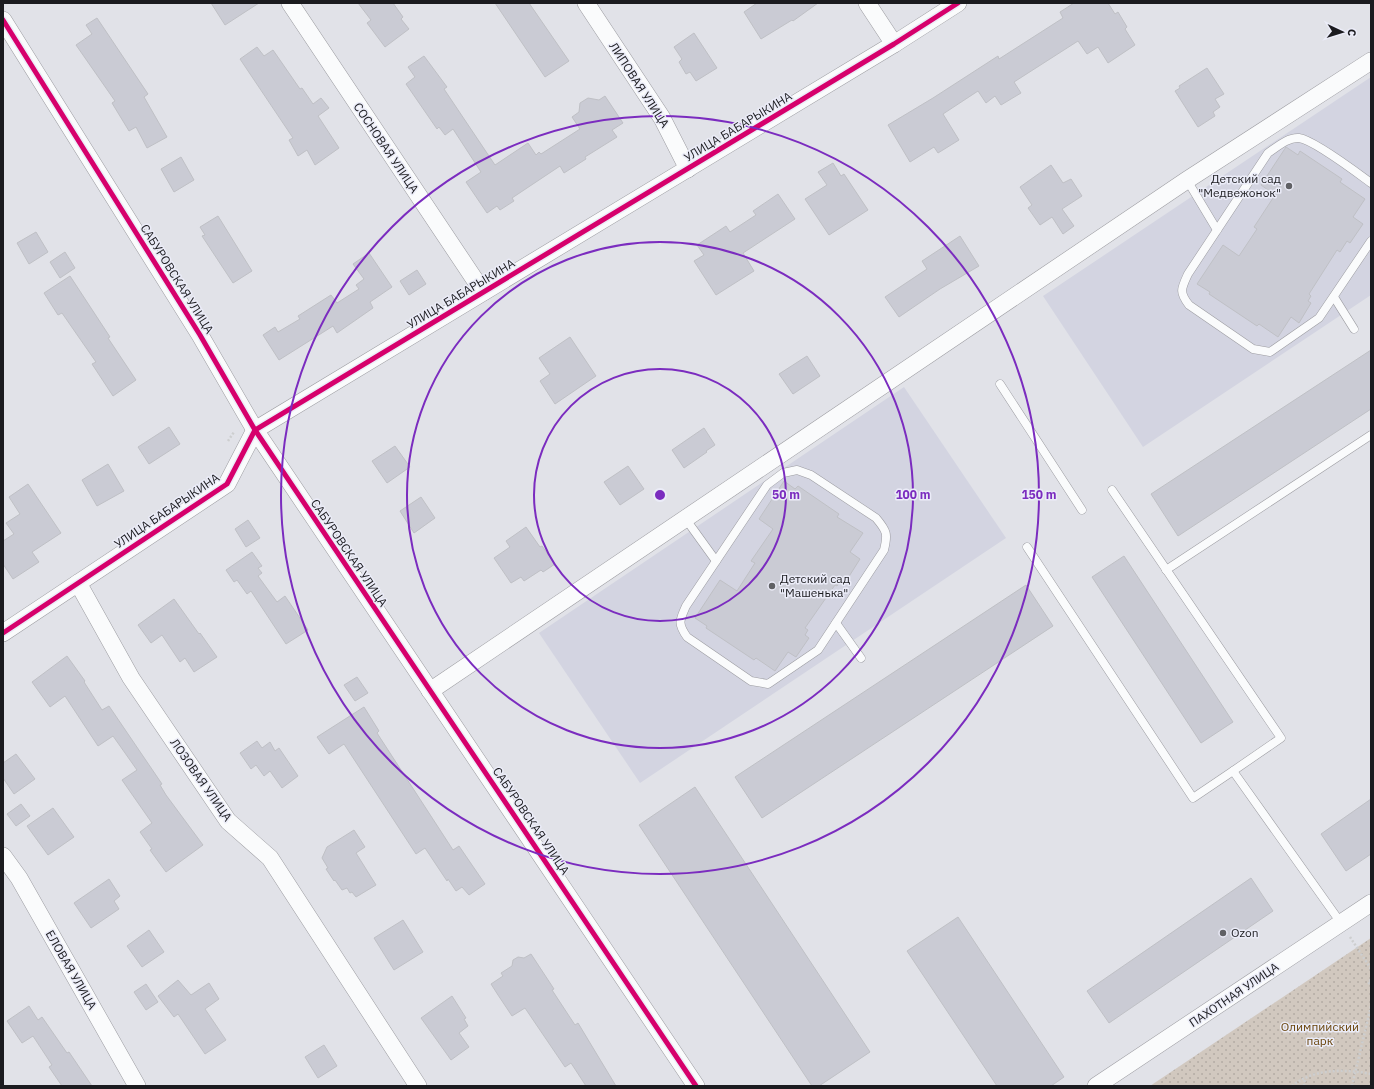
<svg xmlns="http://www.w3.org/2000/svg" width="1374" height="1089" font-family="'IBM Plex Sans',sans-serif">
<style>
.built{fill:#d3d4e1}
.grass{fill:url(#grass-dots)}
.building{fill:#cacbd4;stroke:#bfc0c5}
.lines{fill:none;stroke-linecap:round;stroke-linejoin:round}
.service-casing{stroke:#9c9ca1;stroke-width:9}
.minor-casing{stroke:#9c9ca1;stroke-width:18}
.path{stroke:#cdcecf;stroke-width:2.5;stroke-dasharray:2 2;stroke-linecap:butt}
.service{stroke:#fafbfc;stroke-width:8}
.minor{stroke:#fafbfc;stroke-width:17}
.cycleway-casing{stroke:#ebecf8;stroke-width:8}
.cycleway{stroke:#d6006c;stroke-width:5}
.ring{fill:none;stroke:#7b2cbf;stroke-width:2}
.poi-dot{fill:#606165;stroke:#ebecf8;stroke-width:1.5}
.labels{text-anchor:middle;stroke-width:3;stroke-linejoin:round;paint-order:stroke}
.street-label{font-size:12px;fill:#1b1b1f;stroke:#ebecf8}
.poi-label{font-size:12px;fill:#1b1b1f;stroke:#ebecf8;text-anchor:start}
.park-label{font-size:12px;fill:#684309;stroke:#ebecf8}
.centre{fill:#7b2cbf;stroke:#ebecf8;stroke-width:2}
.ring-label{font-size:12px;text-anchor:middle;font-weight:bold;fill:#7b2cbf;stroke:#ebecf8;stroke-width:3;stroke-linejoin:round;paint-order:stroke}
</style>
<defs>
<pattern id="grass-dots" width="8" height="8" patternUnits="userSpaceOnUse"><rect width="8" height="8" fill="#d1c8bf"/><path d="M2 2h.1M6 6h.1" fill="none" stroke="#b3aba4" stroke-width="1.8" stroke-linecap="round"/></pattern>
</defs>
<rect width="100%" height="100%" fill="#e1e2e8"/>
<g class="built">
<path d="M1371,77V295L1143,447L1043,296Z"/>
<path d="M904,387L1006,538L640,783L539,633Z"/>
</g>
<path class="grass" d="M1371,938V1086H1150Z"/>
<g class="building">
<path d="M211,3H259L225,25Z"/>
<path d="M358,3H393L403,17L401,19L409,29L385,47L367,23L371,20Z"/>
<path d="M495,3H529L569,61L545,77Z"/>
<path d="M757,3H818L793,21L792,20L761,39L744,12Z"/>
<path d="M1074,3H1108L1115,14L1118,12L1127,27L1125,29L1135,45L1108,63L1098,47L1087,54L1078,41L1014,82L1021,93L1001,105L995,96L986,103L978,91L943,114L959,140L938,153L934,147L910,162L888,125L933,98L998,56L999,59L1063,18L1060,12Z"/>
<path d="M97,18L148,94L144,97L167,137L147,148L136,127L129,131L112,103L115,101L76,45L92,34L86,25Z"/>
<path d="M694,33L717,68L696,81L690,72L686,74L679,62L682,59L674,47Z"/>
<path d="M257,47L264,56L273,50L300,89L302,88L313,104L321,98L329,108L318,116L339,148L315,165L307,150L298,156L289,140L293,138L240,59Z"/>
<path d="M424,56L447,87L444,89L495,165L528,143L536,155L539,152L541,154L580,129L572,117L579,112L580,103L588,98L599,100L605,96L623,123L612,130L617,137L585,157L586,159L564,173L560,166L512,198L514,201L500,210L497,206L487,213L466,182L481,172L453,129L445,135L439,127L437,129L406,84L415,77L408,67Z"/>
<path d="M1207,68L1224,94L1215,99L1220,107L1213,112L1215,116L1198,127L1175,91L1180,88L1179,86Z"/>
<path d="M1286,147L1298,155L1300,151L1342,179L1340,182L1365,199L1353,217L1363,224L1350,243L1347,241L1340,252L1337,250L1309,294L1311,296L1308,301L1311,303L1299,323L1291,317L1278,337L1259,324L1257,326L1209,294L1210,292L1197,284L1223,245L1239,256L1257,229L1254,227L1275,195L1261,185Z"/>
<path d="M181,157L194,180L174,192L161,169Z"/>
<path d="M833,163L841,176L844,174L868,210L829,235L805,199L827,185L818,172Z"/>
<path d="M1051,165L1063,183L1071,179L1082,196L1062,209L1074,226L1063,234L1052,217L1040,225L1028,208L1032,205L1020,187Z"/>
<path d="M778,194L795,219L743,253L754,271L716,295L694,261L704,255L697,245L726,226L730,232L756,215L753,211Z"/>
<path d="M218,216L252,271L233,283L202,236L205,235L200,227Z"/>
<path d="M36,232L48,252L29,264L17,243Z"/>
<path d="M960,236L979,266L940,289L899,317L885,297L927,269L922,261Z"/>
<path d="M65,252L75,268L60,278L50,262Z"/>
<path d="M369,253L392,287L370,302L373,308L337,333L333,326L279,360L263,335L275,327L278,332L300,319L298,316L331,295L337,303L359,289L356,285L364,279L353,264Z"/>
<path d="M417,270L426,284L409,295L400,281Z"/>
<path d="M70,276L110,337L108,338L136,380L113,396L92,364L96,362L62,313L58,315L44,293Z"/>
<path d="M570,337L596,376L555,404L540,381L550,374L539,358Z"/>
<path d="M1371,350V409L1178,536L1151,494Z"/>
<path d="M807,356L820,376L793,394L779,374Z"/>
<path d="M169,427L180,444L149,464L138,447Z"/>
<path d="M704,428L715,445L706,451L707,452L684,468L672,450Z"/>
<path d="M395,446L410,467L387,483L372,461Z"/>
<path d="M108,464L124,491L97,506L82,480Z"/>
<path d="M628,466L644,489L620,505L604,482Z"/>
<path d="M784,481L795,489L798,486L839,514L837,517L863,533L850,552L860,559L848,578L844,576L837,586L835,585L805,628L808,630L805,635L809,638L796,657L788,652L775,671L756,658L754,660L706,628L707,626L695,618L720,580L737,591L755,563L751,561L773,529L759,519Z"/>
<path d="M28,484L61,533L32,552L39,562L13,579L3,564V541L14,534L6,523L20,514L9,497Z"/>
<path d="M421,497L435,518L414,533L400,511Z"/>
<path d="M248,520L260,538L246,547L235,529Z"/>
<path d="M526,527L540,547L542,546L555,564L543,572L541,570L524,581L521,577L511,583L494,558L510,547L506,541Z"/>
<path d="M252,552L262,566L258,568L262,573L258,576L277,602L285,596L308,630L286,644L251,591L247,594L237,580L234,582L226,570Z"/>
<path d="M1124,556L1233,722L1201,743L1092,577Z"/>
<path d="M1026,585L1053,626L762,818L735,777Z"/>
<path d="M174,599L199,634L200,633L217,657L194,672L185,658L180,662L162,635L151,643L138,625Z"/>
<path d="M67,656L85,681L84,682L102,710L109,706L162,784L160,785L166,795L203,845L166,872L150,850L152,849L140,832L152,823L122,780L137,770L113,736L98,746L65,696L50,707L32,682Z"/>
<path d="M357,677L368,693L355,701L344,685Z"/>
<path d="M364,707L379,731L377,733L453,850L459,846L485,884L469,895L462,887L456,891L448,879L447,881L425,848L416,854L344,744L329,754L317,737Z"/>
<path d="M257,741L262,748L270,742L275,751L279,748L298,776L282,788L270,771L264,776L256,765L251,769L240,753Z"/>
<path d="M16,754L35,779L14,794L3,778V763Z"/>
<path d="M695,787L870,1052L819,1086H812L639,825Z"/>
<path d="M1371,799V854L1346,871L1321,834Z"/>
<path d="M21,804L30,816L16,826L7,814Z"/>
<path d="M53,808L74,837L48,855L27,826Z"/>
<path d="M354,830L365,847L356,853L376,885L356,897L352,892L350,893L347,888L342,890L335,880L334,881L326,869L328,868L322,858L327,847Z"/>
<path d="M1251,878L1273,911L1109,1023L1087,991Z"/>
<path d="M109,879L120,896L114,901L119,909L91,928L74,903Z"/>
<path d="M958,917L1064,1077L1051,1086H997L907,951Z"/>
<path d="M403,920L423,952L394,970L374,938Z"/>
<path d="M149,930L164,952L142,967L127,946Z"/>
<path d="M531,954L554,989L552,990L575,1025L578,1023L616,1086H586L571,1063L565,1067L525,1008L512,1016L498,995L491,984L503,976L501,973L512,966L513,960L518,957L524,958Z"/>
<path d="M178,980L191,995L209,983L219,999L205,1009L226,1040L205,1054L178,1014L174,1017L158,996Z"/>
<path d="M146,984L158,1002L146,1010L134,992Z"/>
<path d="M452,996L466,1018L464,1019L468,1026L459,1033L469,1047L451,1060L421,1018Z"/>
<path d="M29,1006L38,1020L42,1017L67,1053L69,1052L92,1086H62L49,1067L52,1065L33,1036L22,1043L7,1021Z"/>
<path d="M324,1045L337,1066L318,1078L305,1057Z"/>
</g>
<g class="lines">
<g class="service-casing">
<g id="service">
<path d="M1187,180L1217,230"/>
<path d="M1371,183C1356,172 1314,140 1299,138C1288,137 1277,147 1268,153L1188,274C1181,289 1179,292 1189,305L1253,349L1270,352L1319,318L1371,241"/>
<path d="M1334,297L1354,329"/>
<path d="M1000,384L1082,510"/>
<path d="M797,470L811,475L876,518C887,531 888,534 884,550L818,650L768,684L751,681L687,637C677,623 680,620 686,606L767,485L783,473Z"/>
<path d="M1112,490L1281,738L1233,771"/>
<path d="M685,518L716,561"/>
<path d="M1027,547L1193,798L1233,771L1341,923"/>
<path d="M1166,570L1371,435"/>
<path d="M836,623L861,658"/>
</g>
</g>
<g class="minor-casing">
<g id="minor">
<path d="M290,3L483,292"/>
<path d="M586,3L662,118L688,169"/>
<path d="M867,3L894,44"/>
<path d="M3,20L200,335L255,430L696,1086"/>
<path d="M78,583L131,678L228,821L270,858L418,1086"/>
<path d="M3,633L227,484L255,430L894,44L958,3"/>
<path d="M430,691L1187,180L1371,61"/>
<path d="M3,856L19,878L137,1086"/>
<path d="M1096,1086L1371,903"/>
</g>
</g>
<g class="path">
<path d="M228,441L234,432"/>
<path d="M1350,937L1371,969"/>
<path d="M1371,980L1368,982L1371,986"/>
<path d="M1292,1086C1314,1068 1345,1069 1371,1074"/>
<path d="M1304,1086L1305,1078"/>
<path d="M1352,1086L1371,1006"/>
</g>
<use href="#service" class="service"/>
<use href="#minor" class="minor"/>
<g class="cycleway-casing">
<g id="cycleway">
<path d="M3,20L200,335L255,430L696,1086"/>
<path d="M3,633L227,484L255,430L894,44L958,3"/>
</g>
</g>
<use href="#cycleway" class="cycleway"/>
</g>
<g class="ring">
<circle cx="660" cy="495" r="126"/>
<circle cx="660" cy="495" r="253"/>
<circle cx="660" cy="495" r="379"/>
</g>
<g class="poi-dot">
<circle cx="1289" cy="186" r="4"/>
<circle cx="772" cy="586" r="4"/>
<circle cx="1223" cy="933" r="4"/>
</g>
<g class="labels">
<g class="street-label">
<text transform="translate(639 85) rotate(57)" y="4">ЛИПОВАЯ УЛИЦА</text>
<text transform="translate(738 127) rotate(-31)" y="4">УЛИЦА БАБАРЫКИНА</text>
<text transform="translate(386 148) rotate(56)" y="4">СОСНОВАЯ УЛИЦА</text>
<text transform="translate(177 279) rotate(58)" y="4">САБУРОВСКАЯ УЛИЦА</text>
<text transform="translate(461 294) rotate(-31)" y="4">УЛИЦА БАБАРЫКИНА</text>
<text transform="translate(167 511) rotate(-34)" y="4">УЛИЦА БАБАРЫКИНА</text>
<text transform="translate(349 553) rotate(56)" y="4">САБУРОВСКАЯ УЛИЦА</text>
<text transform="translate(201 780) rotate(55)" y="4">ЛОЗОВАЯ УЛИЦА</text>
<text transform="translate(531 821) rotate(56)" y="4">САБУРОВСКАЯ УЛИЦА</text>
<text transform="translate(71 970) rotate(60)" y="4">ЕЛОВАЯ УЛИЦА</text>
<text transform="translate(1234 995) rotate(-34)" y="4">ПАХОТНАЯ УЛИЦА</text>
</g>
<g class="poi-label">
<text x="1281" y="183" text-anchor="end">Детский сад<tspan x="1281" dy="14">"Медвежонок"</tspan></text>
<text x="780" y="583">Детский сад<tspan x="780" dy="14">"Машенька"</tspan></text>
<text x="1231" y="937">Ozon</text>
</g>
<g class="park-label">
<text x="1320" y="1031">Олимпийский<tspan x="1320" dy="14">парк</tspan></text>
</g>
</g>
<circle cx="660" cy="495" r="6" class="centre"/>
<g class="ring-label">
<text x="786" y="499">50 m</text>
<text x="913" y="499">100 m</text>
<text x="1039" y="499">150 m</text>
</g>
<rect width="1374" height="1089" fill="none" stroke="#1b1b1f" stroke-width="8"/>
<g transform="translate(1342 32) rotate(94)" stroke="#ebecf8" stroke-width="3" paint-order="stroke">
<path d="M0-3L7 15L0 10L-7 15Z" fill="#1b1b1f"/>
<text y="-6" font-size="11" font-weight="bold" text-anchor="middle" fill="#1b1b1f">С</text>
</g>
</svg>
